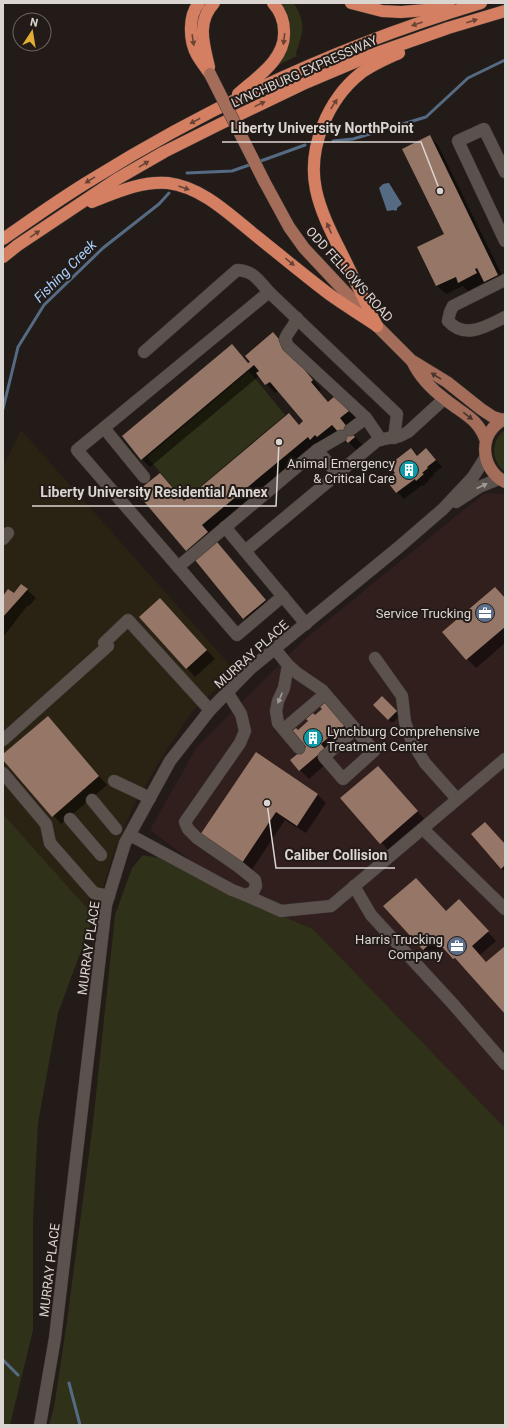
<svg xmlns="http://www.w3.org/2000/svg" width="508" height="1428" font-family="Roboto,sans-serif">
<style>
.commercial{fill:#2a2313}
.industrial{fill:#311f1d}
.green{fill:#2f3118}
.water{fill:#556b84}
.shadow{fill:#0007}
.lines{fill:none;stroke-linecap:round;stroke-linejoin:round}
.stream{stroke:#556b84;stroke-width:3}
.building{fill:#967666}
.minor-casing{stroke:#3e3835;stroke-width:13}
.major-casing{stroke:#3e3835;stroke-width:13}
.highway-casing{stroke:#3e3835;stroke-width:13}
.minor{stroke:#5b524d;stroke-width:12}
.major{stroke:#a46d5a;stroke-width:12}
.highway{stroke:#d57f62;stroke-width:12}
.major-bridge-casing{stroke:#3e3835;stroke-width:13;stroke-linecap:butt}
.major-bridge{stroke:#a46d5a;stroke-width:12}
.oneway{fill:#6a4335}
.oneway2{fill:#4a342b}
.oneway3{fill:#a19a96}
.labels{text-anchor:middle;stroke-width:4;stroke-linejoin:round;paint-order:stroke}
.street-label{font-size:13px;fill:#dbd5d2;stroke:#231b17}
.poi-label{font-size:13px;fill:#dbd5d2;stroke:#231b17;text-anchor:end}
.water-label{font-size:14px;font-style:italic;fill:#a8d0fe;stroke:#231b17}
.leader{fill:none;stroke:#dbd5d2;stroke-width:1.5}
.callout-dot{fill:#dbd5d2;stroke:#231b17;stroke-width:1.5}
.callout-label{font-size:14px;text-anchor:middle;font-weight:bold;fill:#dbd5d2;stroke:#231b17;stroke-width:4;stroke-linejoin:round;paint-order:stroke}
</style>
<rect width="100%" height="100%" fill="#231b17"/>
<path class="commercial" d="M21,430L236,672L193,710L169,746L134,804L115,849L94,916L3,814V467Z"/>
<path class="industrial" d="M485,493L505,494V1128L313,929L241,898L150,830L196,748L306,638L456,516Z"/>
<g class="green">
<path d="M281,3H294C307,27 303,29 296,54L297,56L278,65C290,45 296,24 281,3Z"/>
<path d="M249,371L285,415L184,500L147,457Z"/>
<path d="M505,430V472C491,461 490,441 505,430Z"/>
<path d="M3,814L94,916L58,1013L38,1123L33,1220V1330L10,1425H3Z"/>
<path d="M143,855L159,858L208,884L313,929L505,1128V1425H49L54,1407L67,1321L93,1123L115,915L132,868Z"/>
</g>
<path class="water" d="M388,183H389L402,204L397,208V210L395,211L394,210L387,211L379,188L383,184Z"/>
<g class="shadow">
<path d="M429,136L438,145L505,281L494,290L485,282L468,291L463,286L446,294L437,286L418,248L446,234Z"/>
<path d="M281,342L321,389L319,391L329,403L344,405L357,420L348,428L363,446L357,451L341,434L195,559L187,550L184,502L305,421L279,390L275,393L259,376L150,467L142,459L249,364Z"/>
<path d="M411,449L418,456L426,449L442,467L433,474L434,475L428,480L429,481L423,486L422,485L404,499L387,481L397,473Z"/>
<path d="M217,543L274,609L253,627L196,561Z"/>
<path d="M27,590L36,598L29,606L28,605L3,637V597L14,595Z"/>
<path d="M505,598V643L476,668L443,633Z"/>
<path d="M160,599L215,659L195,677L187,668Z"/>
<path d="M382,697L400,716L392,723L374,705Z"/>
<path d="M323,709L356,732L329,753L333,758L309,779L300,770L307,747L298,731Z"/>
<path d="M56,726L107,785L61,824L3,758V755Z"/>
<path d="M256,753L318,795L326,803L306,833L285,820L251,871L210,843Z"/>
<path d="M386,776L426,821L390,852L342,798Z"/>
<path d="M485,823L505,845V872L501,868Z"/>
<path d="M459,900L496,941L480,955L487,963L505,947V1013L464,966L463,967L444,947L432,958L423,949L446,912Z"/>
</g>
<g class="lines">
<g class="stream">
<path d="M333,141L353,139L426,117L468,78L505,60"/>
<path d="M258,162L305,145"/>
<path d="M187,173L232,171L252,164"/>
<path d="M3,409L18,347L44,305L103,248L159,204L169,193"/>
<path d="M3,1360L18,1375"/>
<path d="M69,1383L80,1425"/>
</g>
</g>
<g class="building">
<path d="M430,135L498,275L484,282L477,268L475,269L477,273L458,283L456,277L436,286L417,247L444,234L402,149Z"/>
<path d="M273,332L313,380L311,382L328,402L336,395L349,411L340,418L355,437L348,443L332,425L317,437L315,435L310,440L308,437L202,525L208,532L186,551L136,492L160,473L184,501L289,413L299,425L303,421L270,382L265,385L256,373L259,371L254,365L141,460L122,436L232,344L248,363L250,362L245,356Z"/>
<path d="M411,448L417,456L426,448L436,460L427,467L428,468L422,473L424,474L416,481L415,479L396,493L386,480L395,473L389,465Z"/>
<path d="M217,542L266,600L243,619L195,560Z"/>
<path d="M21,584L28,589L3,617V596L8,589L14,593Z"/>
<path d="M495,587L505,598V627L466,660L442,632Z"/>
<path d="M160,598L207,650L186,669L139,617Z"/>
<path d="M382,696L397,711L388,720L373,705Z"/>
<path d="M328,700L348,723L340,729L339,728L321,744L325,749L299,771L290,760L306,747L292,731L296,728L298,730L308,721L306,719L313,713L315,715L322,709L320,707Z"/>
<path d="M48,716L99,776L52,817L3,760V754Z"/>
<path d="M256,752L318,794L297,826L276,812L242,863L200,835Z"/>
<path d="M378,766L418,811L380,844L340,798Z"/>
<path d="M485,822L505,844V865L501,869L471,834Z"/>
<path d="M416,878L446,911L459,899L489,931L472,946L486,962L505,946V1014L455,958L453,959L435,939L423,950L383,906Z"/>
</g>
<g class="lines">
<g class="minor-casing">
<g id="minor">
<path d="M505,172L484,129L458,141L505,241"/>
<path d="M505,280L453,306L450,312L448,321C465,340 487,326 505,317"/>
<path d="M297,318C294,327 288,331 285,339L288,346L366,418L381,440"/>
<path d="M144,352L237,270C254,271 258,280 269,292"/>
<path d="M104,428L144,477"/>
<path d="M350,430L366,418"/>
<path d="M317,450L338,474"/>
<path d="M456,502L479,487L499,479"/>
<path d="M225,527L245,551"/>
<path d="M3,539L8,533"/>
<path d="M178,567L317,450L341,436"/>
<path d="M283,596L237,635L77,450L269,292L397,414L394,438"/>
<path d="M306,624L245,551L378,440L400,436L408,432L444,399"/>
<path d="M104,643L128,620L210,710"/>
<path d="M275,649L288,665L297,673L322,690L374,751L343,779L324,757L355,729"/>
<path d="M375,658L402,696L405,722L412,742L425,763L457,799"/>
<path d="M288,665L284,688L278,701L276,711L278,723L299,748"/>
<path d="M284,729L325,694"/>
<path d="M3,740L108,646"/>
<path d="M3,773L46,824L50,843L94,893L109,896"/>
<path d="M114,781L150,798"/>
<path d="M92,800L116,829"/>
<path d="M70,819L101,855"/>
<path d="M423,829L505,909"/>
<path d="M130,835L232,890L245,895L253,892L256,886L255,880L239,867L197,838L188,829L185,822L240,743L245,731L241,714L227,692"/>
<path d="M354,886L371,915L453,1004L505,1064"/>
<path d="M245,895L281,911L331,906L505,759"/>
<path d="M40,1425L55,1338L106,905L125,843L170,761L210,710L250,669L399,547L443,509L473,477L485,458"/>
</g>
</g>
<g class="major-casing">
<g id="major">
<path d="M264,181L289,227L304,248L377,326L411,360L447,382L481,409L493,417L503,420"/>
<path d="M412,361C420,378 431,389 446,400C463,414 478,418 486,441"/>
<path d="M505,419C477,432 480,469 505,482"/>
</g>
</g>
<g class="highway-casing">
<g id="highway">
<path d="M199,3C188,16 189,41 197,55C201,62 206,68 210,74"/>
<path d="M351,3L382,11L401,12L450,8"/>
<path d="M209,67C204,45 196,22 214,3"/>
<path d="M238,94C257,77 286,59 284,31C284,20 280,11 273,3"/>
<path d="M92,202C117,192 141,181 168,183C202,187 230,215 255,235C280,255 304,275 329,294C344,305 361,315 377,326"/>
<path d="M3,239C32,219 61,198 91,180C213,104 344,44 481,3"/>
<path d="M3,257L18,245L117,179L164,152L220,124L303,84L374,54L448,28L505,11"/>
<path d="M377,326C365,302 354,278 342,254C332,234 321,213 316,190C307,148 328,99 361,73C372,65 386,59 399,53"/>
</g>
</g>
<use href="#minor" class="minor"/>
<use href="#major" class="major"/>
<use href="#highway" class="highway"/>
<g class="major-bridge-casing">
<path id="major-bridge" d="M210,74L264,181"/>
</g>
<use href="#major-bridge" class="major-bridge"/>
</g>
<defs><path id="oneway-solid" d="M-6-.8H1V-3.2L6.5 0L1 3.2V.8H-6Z"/></defs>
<g class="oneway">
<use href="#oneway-solid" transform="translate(472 21) rotate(-17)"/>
<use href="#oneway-solid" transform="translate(417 24) rotate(161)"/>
<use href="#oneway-solid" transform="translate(284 39) rotate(97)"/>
<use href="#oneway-solid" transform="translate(193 40) rotate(81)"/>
<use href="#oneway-solid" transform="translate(260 104) rotate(-26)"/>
<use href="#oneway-solid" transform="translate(334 104) rotate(-57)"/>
<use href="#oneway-solid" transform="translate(195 121) rotate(152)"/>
<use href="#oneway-solid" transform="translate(144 164) rotate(-31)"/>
<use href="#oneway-solid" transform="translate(90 180) rotate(148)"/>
<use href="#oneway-solid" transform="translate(184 188) rotate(19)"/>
<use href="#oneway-solid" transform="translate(329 228) rotate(-114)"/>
<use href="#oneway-solid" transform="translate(35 234) rotate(-34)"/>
<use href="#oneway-solid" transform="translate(290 262) rotate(39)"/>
</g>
<g class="oneway2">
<use href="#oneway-solid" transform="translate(436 376) rotate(-148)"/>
<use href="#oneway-solid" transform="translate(468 416) rotate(38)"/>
</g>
<g class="oneway3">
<use href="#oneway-solid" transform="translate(482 486) rotate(-25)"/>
<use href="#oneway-solid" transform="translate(280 698) rotate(112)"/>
</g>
<defs>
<g id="building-disc" transform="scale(1)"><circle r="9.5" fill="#0f9aa8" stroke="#231b17"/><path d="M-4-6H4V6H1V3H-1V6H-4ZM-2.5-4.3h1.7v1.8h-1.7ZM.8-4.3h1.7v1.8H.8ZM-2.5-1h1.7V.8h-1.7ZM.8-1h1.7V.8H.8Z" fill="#fff"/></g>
<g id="office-disc" transform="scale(1)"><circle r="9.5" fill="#5c6f8a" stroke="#231b17"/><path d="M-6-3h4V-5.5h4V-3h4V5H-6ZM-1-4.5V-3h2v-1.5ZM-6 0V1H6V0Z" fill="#fff"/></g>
</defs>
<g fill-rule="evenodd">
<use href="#building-disc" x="409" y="470"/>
<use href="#office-disc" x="485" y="613"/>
<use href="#building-disc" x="313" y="738"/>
<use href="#office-disc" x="457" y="946"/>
</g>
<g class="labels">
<g class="street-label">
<text transform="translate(304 71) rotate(-24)" y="5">LYNCHBURG EXPRESSWAY</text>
<text transform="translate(350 274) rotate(48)" y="5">ODD FELLOWS ROAD</text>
<text transform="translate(251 654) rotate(-42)" y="5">MURRAY PLACE</text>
<text transform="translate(88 948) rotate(-82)" y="5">MURRAY PLACE</text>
<text transform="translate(49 1270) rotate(-83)" y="5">MURRAY PLACE</text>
</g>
<g class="poi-label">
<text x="395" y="468">Animal Emergency<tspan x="395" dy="15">&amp; Critical Care</tspan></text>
<text x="471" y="618">Service Trucking</text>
<text x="327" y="736" text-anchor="start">Lynchburg Comprehensive<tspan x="327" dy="15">Treatment Center</tspan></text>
<text x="443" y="944">Harris Trucking<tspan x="443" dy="15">Company</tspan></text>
</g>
<g class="water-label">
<text transform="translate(65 271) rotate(-45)" y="5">Fishing Creek</text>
</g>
</g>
<path class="leader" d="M440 191L421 142H222M279 442L276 506H32M267 803L276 868H395"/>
<g class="callout-dot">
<circle cx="440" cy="191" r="4"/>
<circle cx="279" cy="442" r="4"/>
<circle cx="267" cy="803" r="4"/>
</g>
<g class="callout-label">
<text x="322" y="133">Liberty University NorthPoint</text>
<text x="154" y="497">Liberty University Residential Annex</text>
<text x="336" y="860">Caliber Collision</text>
</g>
<rect width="508" height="1428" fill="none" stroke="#dbd5d2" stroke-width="8"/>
<g transform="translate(32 32) rotate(12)"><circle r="19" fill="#231b17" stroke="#6d6562"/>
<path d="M0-3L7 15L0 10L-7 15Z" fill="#e3ae34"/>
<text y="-6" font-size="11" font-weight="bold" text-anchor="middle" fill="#dbd5d2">N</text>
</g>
</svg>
